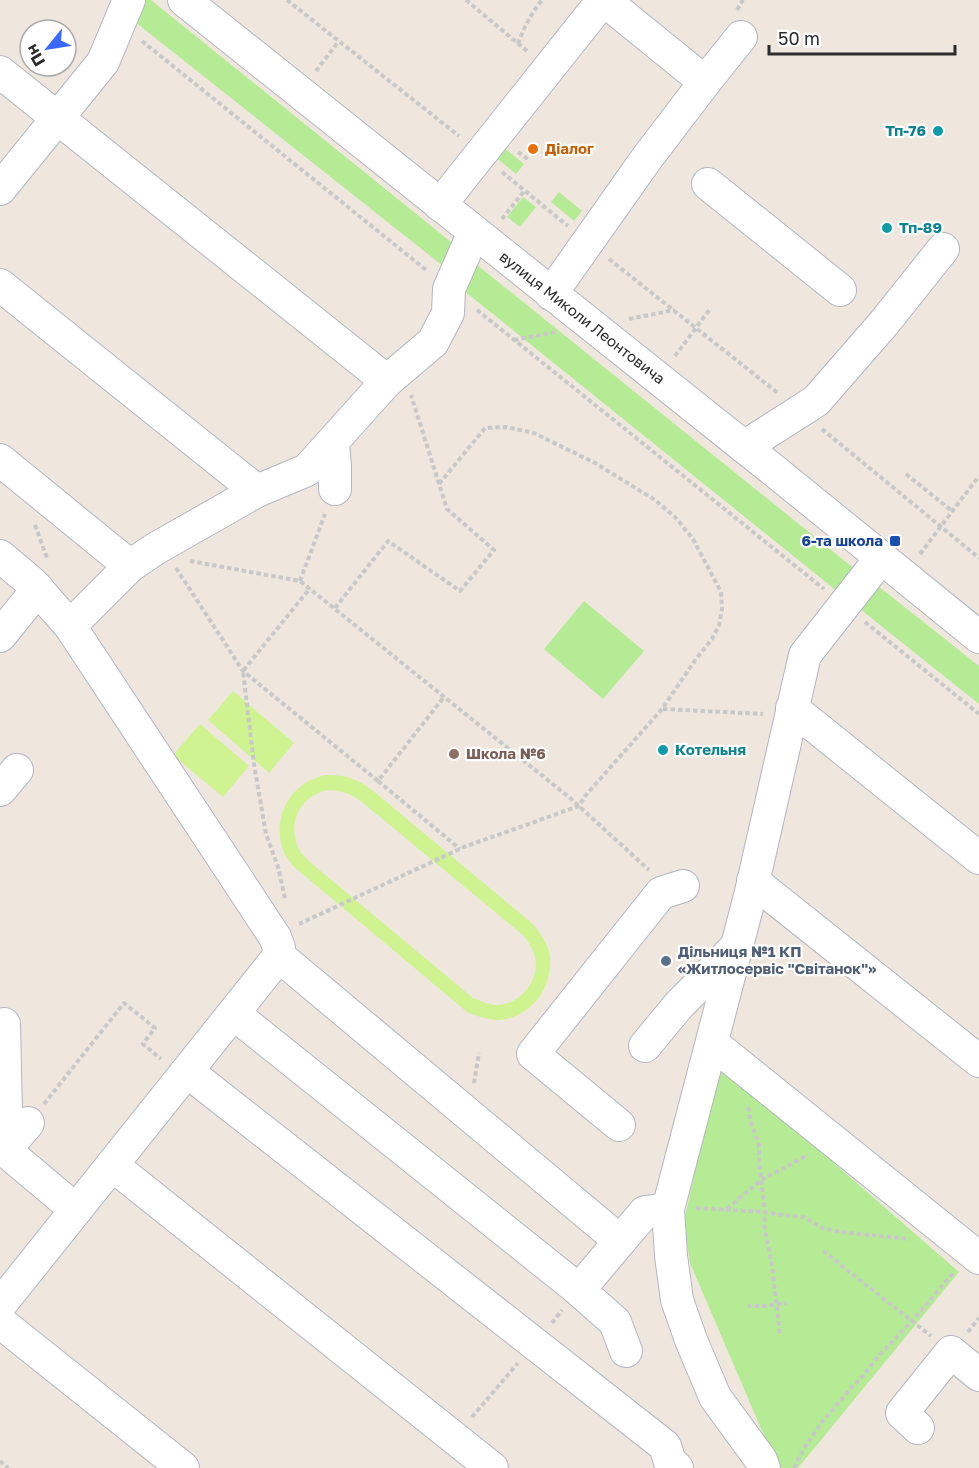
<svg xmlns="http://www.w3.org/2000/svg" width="979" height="1468" font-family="'Golos Text',sans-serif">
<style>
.green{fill:#b6eb95}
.pitch{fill:#cef390;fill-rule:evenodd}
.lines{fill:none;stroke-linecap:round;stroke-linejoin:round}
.minor-casing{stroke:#b2b5c1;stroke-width:34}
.path{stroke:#c8c8c8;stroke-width:4;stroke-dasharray:4.5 3;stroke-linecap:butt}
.minor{stroke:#fff;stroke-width:32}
.culture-dot{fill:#0f9aa8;stroke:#fff;stroke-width:2}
.food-dot{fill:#e8710a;stroke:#fff;stroke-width:2}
.transit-dot{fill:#1a4fb4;stroke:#fff;stroke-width:2}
.education-dot{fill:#8d6e63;stroke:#fff;stroke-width:2}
.service-dot{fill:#5c6f8a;stroke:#fff;stroke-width:2}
.labels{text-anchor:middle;stroke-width:4.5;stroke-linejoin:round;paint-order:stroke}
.culture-label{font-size:15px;font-weight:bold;fill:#0d838f;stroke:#fff;text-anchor:start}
.food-label{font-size:15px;font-weight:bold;fill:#c56008;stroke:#fff;text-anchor:start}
.street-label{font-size:15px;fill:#2c2c2c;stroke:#fff}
.transit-label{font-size:15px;font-weight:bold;fill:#164399;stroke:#fff;text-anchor:end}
.education-label{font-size:15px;font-weight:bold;fill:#785e54;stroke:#fff;text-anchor:start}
.service-label{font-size:15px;font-weight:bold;fill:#4e5e75;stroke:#fff;text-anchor:start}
</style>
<rect width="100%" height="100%" fill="#efe7de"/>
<g class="green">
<path d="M137,0H151L456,246L448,270L130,18Z"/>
<path d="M502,146L524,164L516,174L494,156Z"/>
<path d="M559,192L582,211L574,221L551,202Z"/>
<path d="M523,197L536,207L520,227L507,217Z"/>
<path d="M476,264L861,574L843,596L458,286Z"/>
<path d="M873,582L979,666V704L855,605Z"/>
<path d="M584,601L644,651L603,699L544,649Z"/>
<path d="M719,1063L959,1272L798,1468H778L690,1263L684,1221Z"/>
</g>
<g class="pitch">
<path d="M233,691L294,743L269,773L208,720Z"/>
<path d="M200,724L249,766L223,797L173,755Z"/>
<path d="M325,775C346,775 355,778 372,790L534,925C541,935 549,945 550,958C553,988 530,1018 499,1020C487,1020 477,1016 467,1012L293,866C290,861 285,856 283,850C274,824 283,797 307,782C312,779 319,777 325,775ZM326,790C341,790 350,793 362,802L524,936C529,943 533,949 535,957C540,981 520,1005 496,1005C488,1005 481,1001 473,998L311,863C308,860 304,856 301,853C291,837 292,816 305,802C311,796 318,793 326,790Z"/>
</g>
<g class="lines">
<g class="minor-casing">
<g id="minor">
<path d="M184,0L777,473L979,637"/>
<path d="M0,72L387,381"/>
<path d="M705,82L741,37"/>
<path d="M708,184L840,290"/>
<path d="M0,189L103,62L129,0"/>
<path d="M440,205L603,0"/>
<path d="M0,285L257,491"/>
<path d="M551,294L647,158L705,82L604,0"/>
<path d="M333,442L335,466V489"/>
<path d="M744,447L816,401L884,323L943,249"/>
<path d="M0,460L130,566"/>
<path d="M0,556L32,583L70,626"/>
<path d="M0,636L38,589"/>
<path d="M792,708L979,858"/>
<path d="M0,790L17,770"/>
<path d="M753,881L979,1061"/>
<path d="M279,956V948L275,937L70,626L130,566L155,549L257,491L307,470L387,381L433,342L448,313L449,289L474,232"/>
<path d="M234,1014L579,1290L615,1322L626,1351"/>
<path d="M712,1043L979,1258"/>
<path d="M645,1046L678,1006L736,947"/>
<path d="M188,1072L665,1446L670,1462L677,1468"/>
<path d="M0,1120L6,1113L4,1024"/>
<path d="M619,1125L533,1054L661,893L683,886"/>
<path d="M0,1146L76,1210"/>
<path d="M5,1150L28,1123"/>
<path d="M112,1165L492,1468"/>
<path d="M579,1290L620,1241L645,1212L668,1209"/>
<path d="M0,1305L279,956L620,1241"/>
<path d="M0,1322L183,1468"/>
<path d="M918,1428L902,1413L951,1352L979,1375"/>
<path d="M764,1468L761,1460L715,1397L691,1340L677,1300L671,1256L668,1209L750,896L805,655L881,558"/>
</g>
</g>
<g class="path">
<path d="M287,0L459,136"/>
<path d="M466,0L527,51"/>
<path d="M737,10L743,0"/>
<path d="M142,41L426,270"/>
<path d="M518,44C524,27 531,14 542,0"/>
<path d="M316,71L339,41"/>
<path d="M518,152L526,158L528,156"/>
<path d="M502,172L568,226"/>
<path d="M502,219L525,190"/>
<path d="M609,259L779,394"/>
<path d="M477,310L824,589"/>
<path d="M629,319L674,310"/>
<path d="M514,340L557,332"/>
<path d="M675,356L710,309"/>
<path d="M822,429L979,558"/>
<path d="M906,474L952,511"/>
<path d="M35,525L47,558"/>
<path d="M920,554L979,476"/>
<path d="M190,561L300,581L570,798L649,870"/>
<path d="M176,568L243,671L378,781L444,697"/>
<path d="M300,581L325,514"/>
<path d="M335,608L388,541L460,591L494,550L447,509L411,395"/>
<path d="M865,622L979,714"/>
<path d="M663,709L763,714"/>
<path d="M378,781L460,849"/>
<path d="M285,898L278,867L266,834L254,764L243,671L310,588"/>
<path d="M299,924L464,847L579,806L585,796L662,709L696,659L712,639L719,625L722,609L721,592L693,539L675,517L655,500L595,463L534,433L506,427L485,428L439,484"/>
<path d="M474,1083L479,1053"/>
<path d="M44,1104L124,1003L155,1028L143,1044L161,1059"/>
<path d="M748,1107L751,1123L759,1145V1163L765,1212L764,1225L772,1266L780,1335"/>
<path d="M696,1208L765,1212L782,1215L804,1217L822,1228L840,1232L910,1239"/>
<path d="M727,1209L761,1180L808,1155"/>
<path d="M823,1251L931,1336"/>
<path d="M747,1306H765L787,1303"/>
<path d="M552,1323L562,1310"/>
<path d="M968,1332L979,1318"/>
<path d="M472,1417L518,1363"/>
<path d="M0,1461L8,1468"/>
<path d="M794,1468L804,1448L822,1422L852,1387L863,1376L875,1360L921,1311L953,1273"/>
</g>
<use href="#minor" class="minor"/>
</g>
<g class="culture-dot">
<circle cx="938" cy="131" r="6"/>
<circle cx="887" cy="228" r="6"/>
<circle cx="663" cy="750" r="6"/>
</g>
<circle class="food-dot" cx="533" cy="149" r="6"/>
<rect class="transit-dot" x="889" y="535" width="12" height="12" rx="3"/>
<circle class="education-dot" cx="454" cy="754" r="6"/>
<circle class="service-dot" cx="666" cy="961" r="6"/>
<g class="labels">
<g class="culture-label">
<text x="926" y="136" text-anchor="end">Тп-76</text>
<text x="899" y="233">Тп-89</text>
<text x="675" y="755">Котельня</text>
</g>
<g class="food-label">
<text x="545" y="154">Діалог</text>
</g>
<g class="street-label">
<text transform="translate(582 318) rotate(38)" y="5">вулиця Миколи Леонтовича</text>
</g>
<g class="transit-label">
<text x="883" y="546">6-та школа</text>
</g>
<g class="education-label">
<text x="466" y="759">Школа №6</text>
</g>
<g class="service-label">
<text x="678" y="957">Дільниця №1 КП<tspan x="678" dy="17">«Житлосервіс "Світанок"»</tspan></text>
</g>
</g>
<g transform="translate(48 48) rotate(240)"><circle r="28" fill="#ffffff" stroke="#ababab" stroke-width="1.5"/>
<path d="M0-4.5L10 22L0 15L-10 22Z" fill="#3b69ff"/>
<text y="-9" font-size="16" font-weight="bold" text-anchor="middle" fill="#2c2c2c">Пн</text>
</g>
<path d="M769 45v9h186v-9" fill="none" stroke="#2c2c2c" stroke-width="3"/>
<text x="778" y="45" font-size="18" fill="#2c2c2c" stroke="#ffffff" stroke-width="4.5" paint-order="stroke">50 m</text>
</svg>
